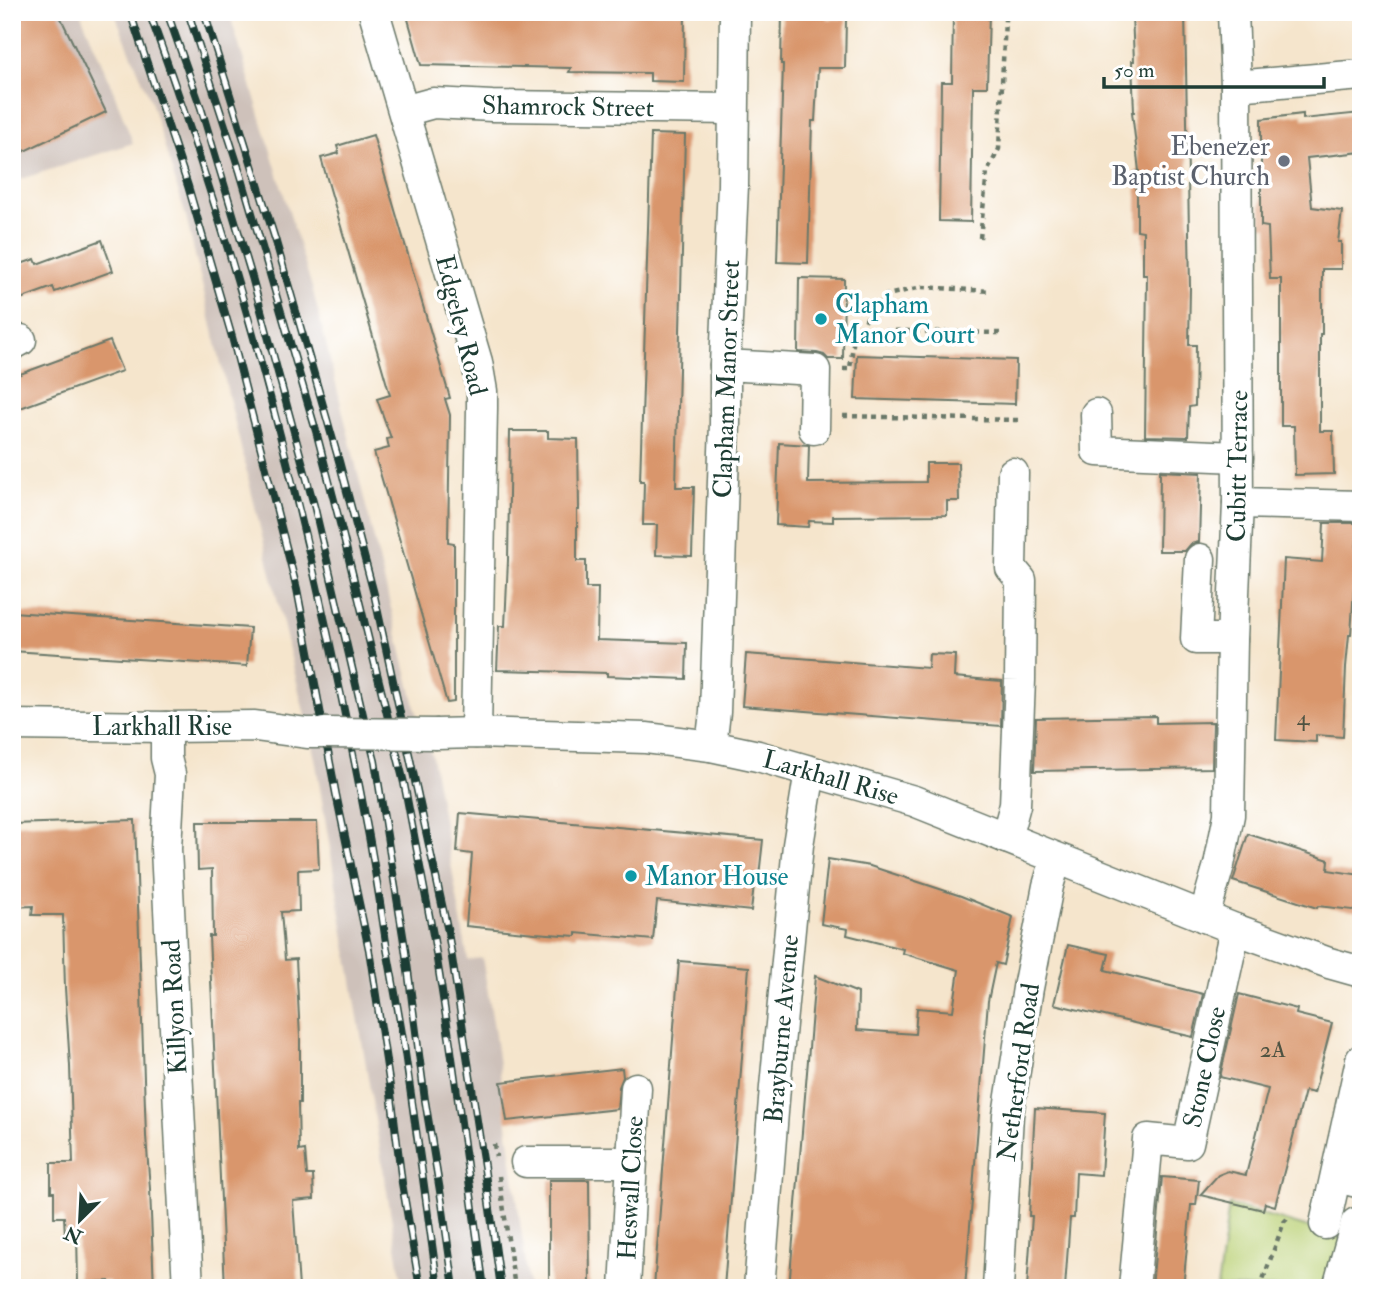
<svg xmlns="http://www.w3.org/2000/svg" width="1373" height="1300" font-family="'IM FELL Double Pica',serif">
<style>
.industrial{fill:#cec1ba}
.green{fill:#bad074;stroke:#6c8654;stroke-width:2}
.building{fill:#d9966c}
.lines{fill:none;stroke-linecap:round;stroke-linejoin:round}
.minor-casing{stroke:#6a7869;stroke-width:33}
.path{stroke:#6a7869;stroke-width:4.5;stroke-dasharray:5 5;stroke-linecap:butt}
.minor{stroke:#fff;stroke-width:30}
.rail-casing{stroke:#1f3d34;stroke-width:8}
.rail{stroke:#fff;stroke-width:5;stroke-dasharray:16;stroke-linecap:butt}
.minor-bridge-casing{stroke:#6a7869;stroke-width:33;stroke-linecap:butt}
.minor-bridge{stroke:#fff;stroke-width:30}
.worship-dot{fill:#6b7280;stroke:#fff;stroke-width:2.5}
.culture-dot{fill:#0f9aa8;stroke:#fff;stroke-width:2.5}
.labels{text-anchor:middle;stroke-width:7;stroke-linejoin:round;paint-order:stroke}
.number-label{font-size:23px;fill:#4e5342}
.street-label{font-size:26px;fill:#1f3d34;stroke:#fff}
.worship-label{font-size:26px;fill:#5b616d;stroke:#fff;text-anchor:end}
.culture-label{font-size:26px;fill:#0d838f;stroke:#fff;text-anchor:start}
</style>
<rect width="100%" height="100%" fill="#fff"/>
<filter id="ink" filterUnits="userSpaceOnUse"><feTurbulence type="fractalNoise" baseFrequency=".0143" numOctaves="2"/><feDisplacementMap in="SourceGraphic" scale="14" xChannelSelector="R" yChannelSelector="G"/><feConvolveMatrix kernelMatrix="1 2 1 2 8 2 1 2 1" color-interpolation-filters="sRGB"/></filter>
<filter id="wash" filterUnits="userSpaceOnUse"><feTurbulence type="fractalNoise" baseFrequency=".00686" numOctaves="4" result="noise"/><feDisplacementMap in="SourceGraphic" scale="28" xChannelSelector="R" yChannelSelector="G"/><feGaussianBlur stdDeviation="1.57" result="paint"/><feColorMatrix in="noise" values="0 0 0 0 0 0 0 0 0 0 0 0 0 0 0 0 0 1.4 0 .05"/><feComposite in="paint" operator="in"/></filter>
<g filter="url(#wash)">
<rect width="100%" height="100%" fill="#f5e5cc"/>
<g class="industrial">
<path d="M12,12H80L113,90L133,143L12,182Z"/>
<path d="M114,12H229L313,291L416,710L432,756L468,960L482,958L494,1028L529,1288H403L315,758L186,217L151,101Z"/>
</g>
<path class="green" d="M1229,1205C1274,1217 1317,1231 1361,1243L1350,1288H1217Z"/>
<g id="blocks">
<g class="building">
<path d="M12,12H58L106,112L12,157Z"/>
<path d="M406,12H685L684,82L650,81V73L569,72L571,68L421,65Z"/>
<path d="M782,12H826L828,19H846L845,68H818L815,121H812L808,263L777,262L783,64H781Z"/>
<path d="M953,12H989L987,87H973L971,222L939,221L941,82H952Z"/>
<path d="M1185,12L1190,287L1189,345H1196L1195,406L1189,407L1188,437L1145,436L1147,275H1143V231L1137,230V196L1135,172L1139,171L1132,112H1134L1132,61H1134L1132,13Z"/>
<path d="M1361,113V152L1307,158L1312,207L1342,211L1338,242H1341V269H1322V334H1320V431H1333L1334,474L1295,475L1294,426H1281V279H1270L1268,227L1261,226V119L1303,114V119Z"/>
<path d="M651,134L685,135L676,487H694L692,556L656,555L657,525H643L644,481H640Z"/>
<path d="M373,135L450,398L445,399L450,415L448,542L454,543V702L447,703L374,452L389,448L387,439L391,438L377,399L390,395L321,158L339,153L337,146Z"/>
<path d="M102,240L113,271L55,292L53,287L12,302V267L35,259L37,264Z"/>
<path d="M799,278L844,279L843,359H828L824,355L817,353L798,352Z"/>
<path d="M110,341L122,371L12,411V377Z"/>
<path d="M857,355L1016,360L1015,404L855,399Z"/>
<path d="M510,431H548V438L578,439L579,510H577V561H586V588H598L597,640L687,643L686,679L607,676V673L497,670L499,626H505L508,560Z"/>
<path d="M779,443L809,445L808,483L926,482V463H958L959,501H947V515L833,516V522L809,521L808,527L776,525Z"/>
<path d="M1160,471L1201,473L1199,542L1191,544L1185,551H1159Z"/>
<path d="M1324,523H1358L1351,635H1349L1346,667L1343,737L1316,735V742L1276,740L1284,559L1322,562Z"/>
<path d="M12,612L250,628L247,666L12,651Z"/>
<path d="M746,654L928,668L929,654L955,655L954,677L1002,681L1001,726L742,706Z"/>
<path d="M1156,716V723L1213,722L1212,768L1034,771L1036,718Z"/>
<path d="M460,813L763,840L759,876H755L751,911L657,901L653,940L576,933V936L535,933L466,926L472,854L457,852Z"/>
<path d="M135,820L146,1136L150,1189L154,1288H109V1281L78,1283L77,1234L65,1235L64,1217H54V1192H51V1163H73L70,1066L65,988L63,915H32L33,906L12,907V824Z"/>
<path d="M197,822H317L319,869L298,870L299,911L281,912L285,960L296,959L300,1037V1103H298L299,1151L305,1150L307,1175H313L314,1199L293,1201L299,1288H225L209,936H213L212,869L198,870Z"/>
<path d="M1248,834L1329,860L1328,870L1361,875V911L1318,906L1317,908L1233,881Z"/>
<path d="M828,859L870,866L961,896L1013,917L1003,965L996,963L988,1001L965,1288H789L815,976L858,993L857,1030L915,1034L917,1008L953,1011L959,970L902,953L903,949L847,935L848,929L821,924Z"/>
<path d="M1068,945L1109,954L1105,970L1203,994L1193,1037L1054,1004Z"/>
<path d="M679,961L749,967L724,1288H654Z"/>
<path d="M1239,994L1297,1009L1296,1014L1332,1023L1314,1093L1305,1091L1275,1206L1265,1203L1263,1210L1200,1195L1218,1175L1228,1171L1246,1175L1268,1089L1220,1077Z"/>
<path d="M622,1068L623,1077L619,1087L617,1109L507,1121L501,1082Z"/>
<path d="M1035,1108L1105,1113L1101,1175L1076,1173L1074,1218H1070L1065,1288H1027L1032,1216H1029Z"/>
<path d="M1162,1177L1199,1180L1196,1205H1191L1183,1288H1152Z"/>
<path d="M549,1180H589L590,1288H549Z"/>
</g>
</g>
</g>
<g filter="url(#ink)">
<use href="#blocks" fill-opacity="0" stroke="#6a7869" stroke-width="2"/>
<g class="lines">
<g class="minor-casing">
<g id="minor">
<path d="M374,12L477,362L482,391V408L476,733"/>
<path d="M1236,86L1361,75"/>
<path d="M404,111L433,103L492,106L733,109"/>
<path d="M12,345L21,340"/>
<path d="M725,365L815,370L814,429"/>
<path d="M1096,414L1097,451L1238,457"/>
<path d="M1238,503L1361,506"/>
<path d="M1200,559L1196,639H1232"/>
<path d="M12,725L166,727L255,726L307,733H324"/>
<path d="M166,727V758L170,774L166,849L188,1288"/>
<path d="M437,734L476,733L646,738L711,746L758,756L914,801L1235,929L1329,963L1361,972"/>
<path d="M711,746L715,712L725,423V365L733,185L735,12"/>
<path d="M1006,838L1015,805L1020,680L1021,580L1011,568L1013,473"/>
<path d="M1204,917L1219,865L1229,815L1232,639L1238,503L1236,86L1233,12"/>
<path d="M526,1162H631"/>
<path d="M1336,1177L1361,1183"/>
<path d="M1325,1224L1361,1060"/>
<path d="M625,1288L636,1088"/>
<path d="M759,1288L775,1087L798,845L810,771"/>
<path d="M998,1288L1008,1115L1028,988L1048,886L1056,859"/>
<path d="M1134,1288L1148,1139L1188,1143L1235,929"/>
<path d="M1338,1288L1356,1223"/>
</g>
</g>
<g class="path">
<path d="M980,238L987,172L999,149L1005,19L1011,12"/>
<path d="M861,330L870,312L887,295L922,287L989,291"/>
<path d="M843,369H850L855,327L861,330L1000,333"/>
<path d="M843,416L1018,420"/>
<path d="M494,1144L496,1157"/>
<path d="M499,1176L515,1288"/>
<path d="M1260,1288L1284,1222L1287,1219"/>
</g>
<use href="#minor" class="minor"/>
<g class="rail-casing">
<g id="rail">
<path d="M130,12L188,186L232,337L297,589L336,794L369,950L391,1093L402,1183L420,1288"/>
<path d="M149,12C246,276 315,550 367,826C375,867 381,908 387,949C393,982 399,1014 404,1046C416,1127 427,1207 438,1288"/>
<path d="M167,12L201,108L252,277L315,509L364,719L375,761L405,948L425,1100L442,1203L454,1288"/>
<path d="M188,12L240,172L316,431L342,531L404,783L434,940L450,1043L484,1288"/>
<path d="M204,12L276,242L339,461L374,594L448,932L484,1166L501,1288"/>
</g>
</g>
<use href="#rail" class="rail"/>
<g class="minor-bridge-casing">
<path id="minor-bridge" d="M324,733L437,734"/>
</g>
<use href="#minor-bridge" class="minor-bridge"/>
</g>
</g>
<circle class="worship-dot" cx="1284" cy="161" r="7"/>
<g class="culture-dot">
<circle cx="821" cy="319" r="7"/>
<circle cx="631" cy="876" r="7"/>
</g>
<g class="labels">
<g class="number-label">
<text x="1303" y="725">4</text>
<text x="1273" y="1057">2A</text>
</g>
<g class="street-label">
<text transform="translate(568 106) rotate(1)" y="9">Shamrock Street</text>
<text transform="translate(462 325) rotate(76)" y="9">Edgeley Road</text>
<text transform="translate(726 379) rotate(-88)" y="9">Clapham Manor Street</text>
<text transform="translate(1237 466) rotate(-89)" y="9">Cubitt Terrace</text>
<text x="162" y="735">Larkhall Rise</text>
<text transform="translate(831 777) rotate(16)" y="9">Larkhall Rise</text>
<text transform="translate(174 1007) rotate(-93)" y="9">Killyon Road</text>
<text transform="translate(781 1029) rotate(-85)" y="9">Brayburne Avenue</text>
<text transform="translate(1204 1067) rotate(-78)" y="9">Stone Close</text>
<text transform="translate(1018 1072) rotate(-82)" y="9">Netherford Road</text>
<text transform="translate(630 1188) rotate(-87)" y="9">Heswall Close</text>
</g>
<g class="worship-label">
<text x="1270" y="155">Ebenezer<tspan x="1270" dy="30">Baptist Church</tspan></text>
</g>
<g class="culture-label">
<text x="835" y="313">Clapham<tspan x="835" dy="30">Manor Court</tspan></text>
<text x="645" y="885">Manor House</text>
</g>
</g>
<rect width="1373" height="1300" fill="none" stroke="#fff" stroke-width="42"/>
<g transform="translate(80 1220) rotate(204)" stroke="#ffffff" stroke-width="5" paint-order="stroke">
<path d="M0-5L12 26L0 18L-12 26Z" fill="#1f3d34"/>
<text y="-10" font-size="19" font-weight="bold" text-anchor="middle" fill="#1f3d34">N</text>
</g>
<path d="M1104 77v10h220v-10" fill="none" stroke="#1f3d34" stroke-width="3.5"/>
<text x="1114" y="77" font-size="21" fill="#1f3d34" stroke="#ffffff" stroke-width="5" paint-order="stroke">50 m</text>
</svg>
